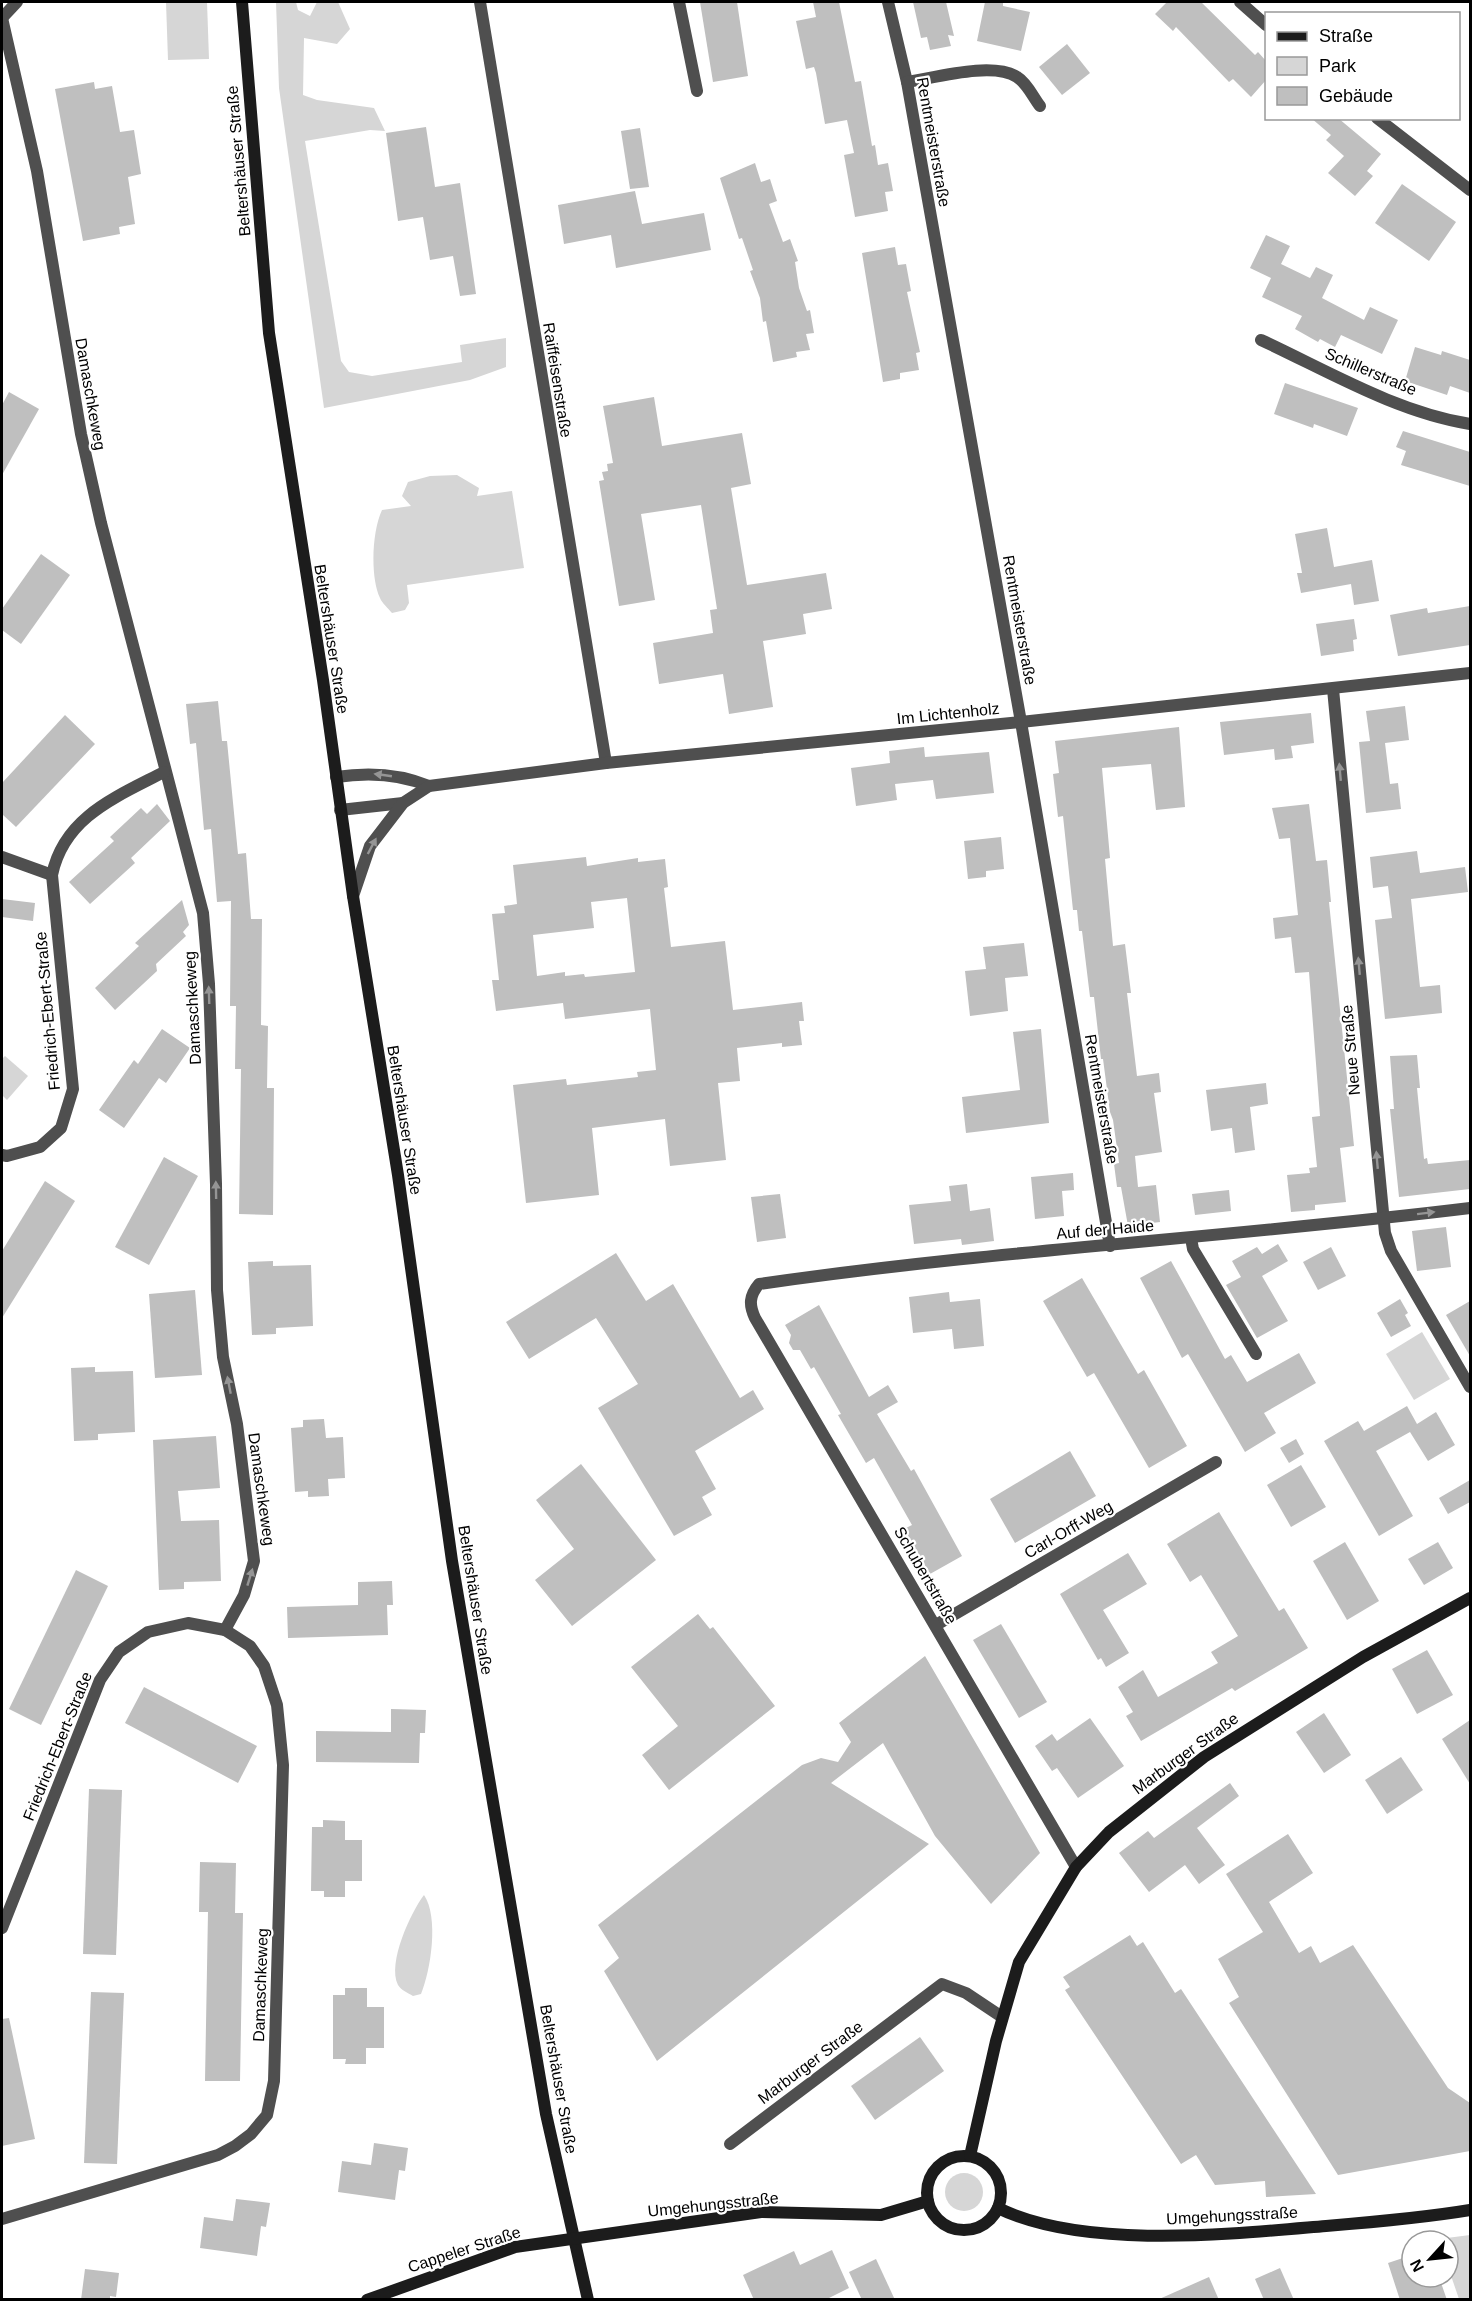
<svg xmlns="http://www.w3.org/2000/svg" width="1472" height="2301" font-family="Arial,sans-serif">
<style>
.green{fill:#d6d6d6}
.building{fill:#bfbfbf;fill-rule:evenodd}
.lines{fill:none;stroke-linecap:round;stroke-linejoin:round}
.street{stroke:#4f4f4f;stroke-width:12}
.secondary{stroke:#1c1c1c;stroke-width:12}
.oneway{fill:#959595}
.labels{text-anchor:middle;stroke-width:4.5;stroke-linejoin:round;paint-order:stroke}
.street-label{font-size:16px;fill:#000;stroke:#fff}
</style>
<rect width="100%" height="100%" fill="#fff"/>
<g class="green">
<path d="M166,2H207L209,59L168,60Z"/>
<path d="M276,2H296L298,10L310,16L317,2H338L350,29L337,44L304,38L303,95L317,100L374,108L385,131L370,130L305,141L341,361L349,372L372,376L462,362L460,345L506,338V367L470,380L324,408L279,88Z"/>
<path d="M457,475L479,488L477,496L512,491L524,568L407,585L409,603L405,610L392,613C388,608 382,603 380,598C370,577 372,531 382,510L411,506L402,496L408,482L430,476Z"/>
<path d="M5,1056L28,1076L7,1100L2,1095V1059Z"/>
<path d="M1422,1332L1450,1379L1414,1400L1386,1354Z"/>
<path d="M424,1895C439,1917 431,1970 421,1994L413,1996C408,1993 401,1990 398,1985C387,1963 411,1912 424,1895Z"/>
<circle cx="964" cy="2192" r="19"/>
<path d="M1470,2235V2299H1459L1448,2267V2241L1439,2239Z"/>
</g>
<g class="building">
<path d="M700,2H737L748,76L713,82Z"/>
<path d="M813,2H839L855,82L861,81L872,146L875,145L878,165L888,163L893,191L885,192L888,211L855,217L844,155L854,153L847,120L825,124L816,73L814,67L806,69L796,21L816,17Z"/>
<path d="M913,2H946L954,36L948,35L951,46L930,50L927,37L921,38Z"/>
<path d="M985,2H1003V6L1030,12L1021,51L977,41Z"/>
<path d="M1167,2H1201L1255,55L1258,52L1266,61V80L1251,97L1233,79L1229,82L1176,27L1173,31L1155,14Z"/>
<path d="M1067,44L1090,73L1062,95L1039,67Z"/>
<path d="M94,82L95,89L112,86L120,132L134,130L141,174L128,177L135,224L119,227L120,234L83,241L55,89Z"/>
<path d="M1311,118H1338L1381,154L1367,171L1373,176L1355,196L1328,173L1344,156L1326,140L1331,135Z"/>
<path d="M426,127L435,187L460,183L476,294L460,296L453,256L430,260L423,217L398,221L386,133Z"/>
<path d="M640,128L649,187L630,189L621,131Z"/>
<path d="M755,163L761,182L770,179L777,201L769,204L783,242L790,239L798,261L795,262L799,288L807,311L810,310L814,333L806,334L810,350L796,352L797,357L773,362L766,321L763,322L760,298L750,271L753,270L742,238L739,239L720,178Z"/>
<path d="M1402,184L1456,222L1429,261L1375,223Z"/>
<path d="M635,191L642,224L704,213L711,250L616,268L611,235L564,244L558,205Z"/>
<path d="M1266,235L1290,246L1281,264L1310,278L1316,267L1333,275L1322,298L1364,320L1370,307L1398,320L1382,354L1341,335L1335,347L1320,339L1318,342L1295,329L1302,316L1262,297L1271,278L1250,268Z"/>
<path d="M895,247L898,265L906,264L911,291L907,292L920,352L916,353L919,370L900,373V379L883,382L862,253Z"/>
<path d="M1415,347L1441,355L1442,351L1470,360V393L1450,386L1447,395L1405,381Z"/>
<path d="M1285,383L1358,408L1347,436L1314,424L1313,428L1274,414Z"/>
<path d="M9,392L39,409L2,475V405Z"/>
<path d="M654,397L662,446L742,433L751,484L731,488L747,585L826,573L832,609L803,614L806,634L763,641L773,707L729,714L723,674L659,684L653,643L713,633L710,610L717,609L701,505L641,514L655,600L619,606L599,481L604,480L602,472L608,471L607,464L613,463L603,406Z"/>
<path d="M1403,431L1470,452V486L1401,465L1406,451L1396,447Z"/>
<path d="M1327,528L1334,567L1372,560L1379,601L1354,605L1351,584L1301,593L1297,573H1302L1295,534Z"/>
<path d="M41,554L70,575L21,644L2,630V609Z"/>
<path d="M1470,606V645L1398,656L1390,615L1427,608L1428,613Z"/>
<path d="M1354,619L1357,639L1353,640L1354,651L1321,656L1316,624Z"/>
<path d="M218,701L222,741H227L238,854L246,853L251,919H262L261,1025L268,1026L267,1088H274L273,1215L239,1214L241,1069H235L236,1006H230L231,901L217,902L211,829L204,830L196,743L190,744L186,704Z"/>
<path d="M1405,706L1409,740L1385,743L1390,784L1398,783L1401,809L1366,813L1359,742L1370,741L1366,711Z"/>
<path d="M1311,713L1314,743L1291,746L1293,758L1275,760L1274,749L1224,755L1220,722Z"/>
<path d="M65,715L95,744L16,827L2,814V783Z"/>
<path d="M1179,727L1185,807L1156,810L1151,764L1102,768L1110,858L1105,859L1113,946L1125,944L1131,993H1127L1137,1076L1159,1073L1161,1092L1154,1093L1162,1152L1135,1156L1138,1187L1156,1185L1160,1222L1128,1226L1121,1187H1117L1114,1164L1119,1163L1113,1120L1110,1112L1103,1059H1101L1094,997H1090L1082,931H1079L1077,910H1073L1063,816L1058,817L1053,774L1059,773L1055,741Z"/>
<path d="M924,747L925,757L989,752L994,793L936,799L933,780L895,784L897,800L856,806L851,768L890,763L889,751Z"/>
<path d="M157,804L170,821L131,858L135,863L90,904L69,882L114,841L110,837L141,808L147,814Z"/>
<path d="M1309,804L1316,861L1327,860L1331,902H1329L1354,1146L1340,1148L1346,1202L1315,1205V1210L1291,1212L1287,1175L1310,1173L1309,1168L1317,1167L1312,1117L1320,1116L1309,972L1295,973L1291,937L1275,939L1273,918L1298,915L1290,838L1279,839L1272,808Z"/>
<path d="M1001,837L1004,869L986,871V877L968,879L964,841Z"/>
<path d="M1417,851L1420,873L1465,867L1468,892L1411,899L1420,987L1440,985L1442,1013L1385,1019L1375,920L1392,918L1388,886L1373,888L1370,857Z"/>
<path d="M586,857L587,866L638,858V862L665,859L668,887L664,888L671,947L725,941L733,1010L802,1002L804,1021H799L802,1045L782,1047V1043L737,1048L740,1081L718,1083L726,1160L670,1166L665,1119L592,1128L599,1195L526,1203L513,1085L566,1079L567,1085L638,1077L637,1072L656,1070L650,1009L565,1019L563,1003L496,1011L492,980H499L492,914L505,913L504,906L517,904L513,865ZM627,898L635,972L585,977L584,974L565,976V972L537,976L533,935L594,928L591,902Z"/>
<path d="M2,899L35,903L33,921L2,917Z"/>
<path d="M182,900L189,925L183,932L186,936L156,964L157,971L115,1010L95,988L139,946L135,943Z"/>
<path d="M1024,943L1028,976L1005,978L1008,1011L970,1016L965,971L986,969L983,947Z"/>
<path d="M162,1029L190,1048L166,1083L159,1078L124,1128L99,1110L134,1060L138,1064Z"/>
<path d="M1041,1029L1049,1123L966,1133L962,1097L1020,1090L1013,1032Z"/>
<path d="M1417,1055L1420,1088H1417L1424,1159L1427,1158L1428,1164L1470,1160V1189L1399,1197L1390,1109H1394L1390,1056Z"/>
<path d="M1266,1083L1268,1104L1250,1107L1255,1150L1235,1153L1232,1128L1211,1131L1206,1090Z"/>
<path d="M164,1157L198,1176L149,1265L115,1247Z"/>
<path d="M1073,1173L1074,1190L1062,1191L1064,1216L1035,1219L1031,1177Z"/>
<path d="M45,1181L75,1201L2,1318V1251Z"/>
<path d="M967,1184L970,1211L990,1208L994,1241L962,1245L961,1239L914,1244L909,1205L951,1201L949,1186Z"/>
<path d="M1229,1190L1231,1211L1195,1215L1192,1194Z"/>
<path d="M780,1194L786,1238L757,1242L751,1197Z"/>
<path d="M1446,1227L1451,1267L1417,1271L1412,1231Z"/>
<path d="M1278,1244L1288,1261L1262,1276L1288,1321L1257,1338L1226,1285L1241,1277L1232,1261L1257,1247L1262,1254Z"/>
<path d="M1331,1247L1346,1276L1318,1290L1303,1262Z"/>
<path d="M616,1253L646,1301L673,1284L740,1398L753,1390L764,1409L695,1451L716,1489L702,1497L712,1515L674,1536L598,1408L638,1384L596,1318L529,1359L506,1322Z"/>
<path d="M273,1261V1266L311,1265L313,1326L276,1328V1334L252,1335L248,1262Z"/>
<path d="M1171,1261L1225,1359L1231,1355L1247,1382L1299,1353L1316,1383L1264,1413L1276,1433L1245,1452L1188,1354L1182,1358L1140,1278Z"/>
<path d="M1082,1278L1138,1374L1144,1370L1187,1446L1149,1468L1094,1373L1087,1377L1043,1301Z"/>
<path d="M195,1290L202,1375L155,1378L149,1294Z"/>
<path d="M949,1292L950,1302L980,1299L984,1346L954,1349L952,1329L913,1333L909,1297Z"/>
<path d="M1400,1299L1408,1313L1405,1315L1411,1326L1391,1337L1377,1313Z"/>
<path d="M1470,1301V1356L1446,1315Z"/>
<path d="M819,1305L869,1397L888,1385L898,1402L877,1414L911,1471L914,1469L962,1556L930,1574L904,1529L912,1525L874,1458L866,1463L838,1415L841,1414L814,1367L811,1369L800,1350H793L789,1343L791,1335L785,1325Z"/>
<path d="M95,1367V1372L133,1371L135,1432L98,1434V1440L74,1441L71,1368Z"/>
<path d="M1407,1406L1417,1424L1436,1412L1455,1445L1428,1461L1410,1432L1376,1451L1413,1516L1379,1536L1324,1441L1358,1421L1364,1431Z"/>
<path d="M324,1419L326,1438L343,1437L345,1478L328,1479L329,1496L308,1497V1491L295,1492L291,1428L303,1427V1420Z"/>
<path d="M216,1436L220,1488L178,1491L181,1521L219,1520L221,1581L184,1582V1589L159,1590L153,1440Z"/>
<path d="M1296,1439L1304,1454L1289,1463L1280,1448Z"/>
<path d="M1070,1451L1096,1496L1015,1543L990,1499Z"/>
<path d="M581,1464L656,1560L572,1626L535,1580L574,1549L536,1500Z"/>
<path d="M1301,1465L1326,1507L1291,1527L1267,1485Z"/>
<path d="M1470,1480V1502L1448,1514L1439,1498Z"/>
<path d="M1219,1512L1279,1611L1284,1608L1308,1648L1235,1691L1232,1688L1141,1741L1126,1716L1133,1712L1118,1687L1143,1670L1158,1697L1218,1663L1211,1652L1238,1636L1201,1575L1190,1582L1167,1544Z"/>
<path d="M1345,1542L1379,1601L1347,1620L1313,1561Z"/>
<path d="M1438,1542L1453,1568L1424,1585L1408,1559Z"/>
<path d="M1128,1553L1147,1584L1103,1610L1129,1653L1106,1667L1101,1658L1098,1660L1060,1594Z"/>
<path d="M76,1570L108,1586L41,1725L9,1709Z"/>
<path d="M392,1581L393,1605H387L388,1635L288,1638L287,1607L358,1605V1582Z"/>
<path d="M698,1614L710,1629L713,1627L775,1706L669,1790L642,1755L678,1726L631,1667Z"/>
<path d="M1001,1624L1047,1702L1019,1718L973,1640Z"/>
<path d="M1427,1650L1453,1695L1417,1714L1392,1669Z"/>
<path d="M925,1656L1040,1853L991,1904L935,1836L883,1743L831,1783L929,1844L657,2061L604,1971L619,1958L598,1925L802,1765L821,1758L838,1762L851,1742L839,1723Z"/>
<path d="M144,1687L257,1746L238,1783L125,1723Z"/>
<path d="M391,1709L426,1710L425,1733H420L419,1763L316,1762V1731L391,1732Z"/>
<path d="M1324,1713L1351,1755L1324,1773L1296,1732Z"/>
<path d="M1090,1718L1124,1766L1078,1798L1057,1768L1052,1771L1035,1746L1052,1734L1057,1741Z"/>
<path d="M1470,1720V1784L1442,1739Z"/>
<path d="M1401,1757L1423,1790L1387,1814L1365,1780Z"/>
<path d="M1230,1783L1239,1796L1197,1828L1225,1865L1199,1884L1185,1865L1149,1892L1119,1853L1148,1831L1154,1838Z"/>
<path d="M89,1789L122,1790L116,1955L83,1954Z"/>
<path d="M323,1820L345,1821V1840H362V1881H345V1897H324V1891H311L312,1827H323Z"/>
<path d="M1288,1834L1313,1873L1269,1902L1299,1953L1311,1946L1320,1963L1353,1945L1448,2088L1470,2103V2151L1338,2175L1229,2003L1239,1997L1218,1959L1263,1932L1226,1874Z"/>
<path d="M200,1862L236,1863L235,1913H243L240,2081H205L208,1912H199Z"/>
<path d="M1130,1935L1137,1946L1143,1942L1175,1993L1181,1989L1316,2194L1266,2197L1265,2181L1215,2185L1196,2155L1181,2164L1065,1990L1070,1987L1063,1977Z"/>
<path d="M345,1988H367V2007H384V2048H366V2064H345L346,2059H333V1995H345Z"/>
<path d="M91,1992L124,1993L117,2164L84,2163Z"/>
<path d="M9,2018L35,2139L2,2146V2019Z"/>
<path d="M920,2037L944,2071L875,2120L851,2086Z"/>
<path d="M374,2143L408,2148L405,2171L399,2170L395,2200L338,2192L342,2161L371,2165Z"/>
<path d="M236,2199L270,2203L266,2227L261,2226L257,2256L200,2248L204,2217L233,2221Z"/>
<path d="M832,2250L849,2288L825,2300H754L743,2275L794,2251L800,2265Z"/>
<path d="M1412,2255V2277H1439L1447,2300H1400L1388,2263Z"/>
<path d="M876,2259L895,2300H862L849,2272Z"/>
<path d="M1280,2268L1294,2300H1264L1255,2279Z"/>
<path d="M85,2269L119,2273L116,2297L110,2296V2300H81Z"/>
<path d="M1209,2277L1219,2300H1157Z"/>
</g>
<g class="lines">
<g class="street">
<path d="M480,2L606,763"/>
<path d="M679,2L697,91"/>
<path d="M888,2L907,82L1021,722L1110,1246"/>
<path d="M1240,2L1266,25"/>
<path d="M2,18L37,171L81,434L101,523L203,913L209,984L216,1184L217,1290L223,1357L237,1424L254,1561L244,1595L225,1630"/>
<path d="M2,18L17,2"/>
<path d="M907,82C934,78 993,61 1017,77C1027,83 1033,97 1040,106"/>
<path d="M1377,118L1470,190"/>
<path d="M1261,340C1328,371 1396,412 1470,424"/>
<path d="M1333,689L1385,1233L1391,1251L1470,1387"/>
<path d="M336,777C368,772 398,773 429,786"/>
<path d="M340,810L403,803"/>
<path d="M2,857L52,875"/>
<path d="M353,896L370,846L403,803L429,786L606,763L1021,722L1470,673"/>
<path d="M2,1155L7,1156L40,1147L61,1128L73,1089L52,875C64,817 116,797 164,772"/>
<path d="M1191,1238L1193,1249L1256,1354"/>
<path d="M936,1625L1216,1462"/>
<path d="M1076,1867L755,1318C749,1305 749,1296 759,1284C995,1250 1234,1237 1470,1208"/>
<path d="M2,1928L100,1680L119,1652L148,1632L188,1623L225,1630L250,1646L264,1666L277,1705L283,1765L274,2081L267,2115L251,2134L235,2146L218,2155L2,2219"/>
<path d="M730,2144L942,1984L966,1993L1002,2017"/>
</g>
<g class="secondary">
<path d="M242,2L269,333L323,680L353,896L398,1175L452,1561L546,2114L588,2300"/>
<circle cx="964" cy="2193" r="37"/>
<path d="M970,2156L996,2041L1019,1962L1076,1867L1109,1832L1204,1757L1363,1657L1470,1598"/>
<path d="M998,2208C1084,2250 1231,2234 1326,2226C1375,2222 1422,2218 1470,2210"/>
<path d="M367,2300L515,2247L761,2212L881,2215L928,2201"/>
</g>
</g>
<defs><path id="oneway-solid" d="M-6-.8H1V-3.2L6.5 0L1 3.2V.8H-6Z" transform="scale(1.5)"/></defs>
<g class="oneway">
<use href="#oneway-solid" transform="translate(1340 772) rotate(-95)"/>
<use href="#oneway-solid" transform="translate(383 775) rotate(-172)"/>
<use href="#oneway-solid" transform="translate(372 846) rotate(-62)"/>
<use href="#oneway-solid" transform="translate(1359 966) rotate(-95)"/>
<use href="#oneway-solid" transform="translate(209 995) rotate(-92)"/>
<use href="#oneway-solid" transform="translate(1377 1160) rotate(-95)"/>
<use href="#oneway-solid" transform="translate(216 1190) rotate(-91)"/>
<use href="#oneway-solid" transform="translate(1426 1213) rotate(-7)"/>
<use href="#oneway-solid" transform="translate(229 1385) rotate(-101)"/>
<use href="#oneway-solid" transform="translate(250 1577) rotate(-73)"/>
</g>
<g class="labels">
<g class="street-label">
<text transform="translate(934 142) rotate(80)" y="6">Rentmeisterstraße</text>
<text transform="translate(238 161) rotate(-95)" y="6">Beltershäuser Straße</text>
<text transform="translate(1371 371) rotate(23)" y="6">Schillerstraße</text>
<text transform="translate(558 380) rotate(81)" y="6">Raiffeisenstraße</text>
<text transform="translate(91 394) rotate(80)" y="6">Damaschkeweg</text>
<text transform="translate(1020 620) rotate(80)" y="6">Rentmeisterstraße</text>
<text transform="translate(332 639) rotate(81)" y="6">Beltershäuser Straße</text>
<text transform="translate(948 713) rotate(-6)" y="6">Im Lichtenholz</text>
<text transform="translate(192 1008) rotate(-93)" y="6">Damaschkeweg</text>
<text transform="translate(47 1011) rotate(-95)" y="6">Friedrich-Ebert-Straße</text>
<text transform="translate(1350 1050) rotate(-95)" y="6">Neue Straße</text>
<text transform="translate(1102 1099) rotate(80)" y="6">Rentmeisterstraße</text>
<text transform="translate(405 1120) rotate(81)" y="6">Beltershäuser Straße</text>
<text transform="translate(1105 1229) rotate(-5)" y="6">Auf der Haide</text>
<text transform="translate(262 1489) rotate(82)" y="6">Damaschkeweg</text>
<text transform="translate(1068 1529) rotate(-30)" y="6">Carl-Orff-Weg</text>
<text transform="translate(926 1575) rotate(60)" y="6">Schubertstraße</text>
<text transform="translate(476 1600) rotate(81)" y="6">Beltershäuser Straße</text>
<text transform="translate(57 1746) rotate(-68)" y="6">Friedrich-Ebert-Straße</text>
<text transform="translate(1185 1753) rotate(-36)" y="6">Marburger Straße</text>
<text transform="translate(260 1985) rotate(-88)" y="6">Damaschkeweg</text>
<text transform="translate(810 2062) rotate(-37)" y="6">Marburger Straße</text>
<text transform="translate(559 2079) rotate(80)" y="6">Beltershäuser Straße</text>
<text transform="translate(713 2204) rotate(-6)" y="6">Umgehungsstraße</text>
<text transform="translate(1232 2215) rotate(-3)" y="6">Umgehungsstraße</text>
<text transform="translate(464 2249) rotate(-18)" y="6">Cappeler Straße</text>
</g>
</g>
<rect width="1472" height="2301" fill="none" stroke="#000000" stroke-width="6"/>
<rect x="1265" y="12" width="195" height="108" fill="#ffffff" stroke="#999999" stroke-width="1.5"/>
<rect x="1277" y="32" width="30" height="9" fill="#1c1c1c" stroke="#999999" stroke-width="1.5"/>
<text x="1319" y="42" font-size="18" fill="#000000">Straße</text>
<rect x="1277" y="57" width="30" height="18" fill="#d6d6d6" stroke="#999999" stroke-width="1.5"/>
<text x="1319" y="72" font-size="18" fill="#000000">Park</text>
<rect x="1277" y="87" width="30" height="18" fill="#bfbfbf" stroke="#999999" stroke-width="1.5"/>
<text x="1319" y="102" font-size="18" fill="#000000">Gebäude</text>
<g transform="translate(1430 2259) rotate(243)"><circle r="28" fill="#ffffff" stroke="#999999" stroke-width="1.5"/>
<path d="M0-4.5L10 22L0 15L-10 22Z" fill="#000000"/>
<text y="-9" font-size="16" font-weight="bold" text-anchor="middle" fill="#000000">N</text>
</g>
</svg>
